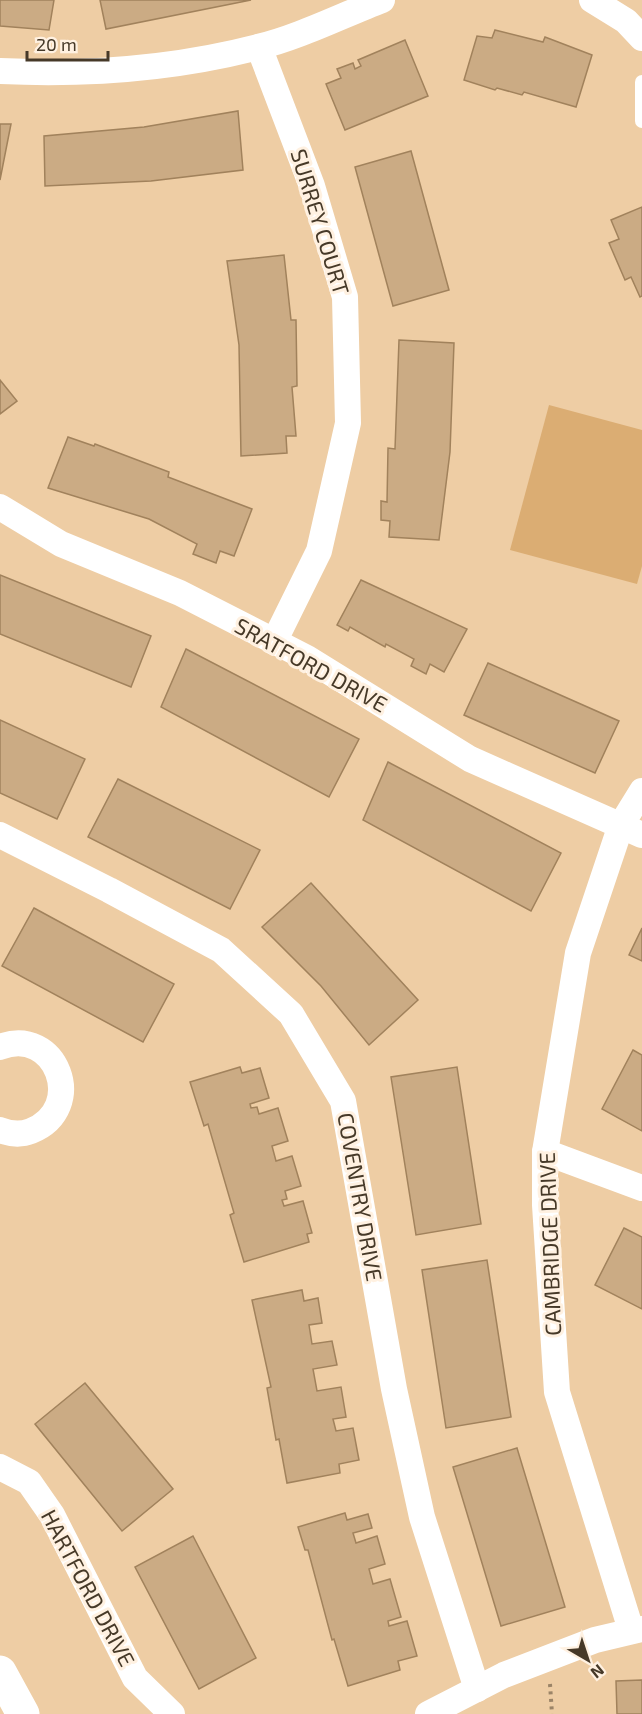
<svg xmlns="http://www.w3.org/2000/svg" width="642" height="1714" font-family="'Exo 2',sans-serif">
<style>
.green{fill:#dbad73}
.building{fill:#cbab84;stroke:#a1825c;stroke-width:1.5}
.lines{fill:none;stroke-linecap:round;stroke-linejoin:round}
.path{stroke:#9b8467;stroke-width:4;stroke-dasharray:3 4.5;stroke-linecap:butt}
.service{stroke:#fff;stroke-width:14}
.minor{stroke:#fff;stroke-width:26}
.tertiary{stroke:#fff;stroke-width:33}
.labels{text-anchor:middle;stroke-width:6;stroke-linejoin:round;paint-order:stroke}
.street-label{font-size:22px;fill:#463928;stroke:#fff1e1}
</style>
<rect width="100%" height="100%" fill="#eecda4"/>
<path class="green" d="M549,405L642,430V566L637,584L510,550Z"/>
<g class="building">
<path d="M0,0H54L49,30L0,26Z"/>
<path d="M100,0H251L106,29Z"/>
<path d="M495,30L543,42L545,37L592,55L576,107L524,92L522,95L497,88L495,90L464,80L477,36L492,38Z"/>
<path d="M405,40L428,96L345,130L326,84L341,78L337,69L353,63L355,69L361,66L358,60Z"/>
<path d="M238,111L243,170L151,181L45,186L44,136L144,127Z"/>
<path d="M0,124H11L0,180Z"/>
<path d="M411,151L449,290L393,306L355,167Z"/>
<path d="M642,207V296L640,297L631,277L625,280L609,243L619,239L611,220Z"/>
<path d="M284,255L291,320H296L297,386L292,387L296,436H286L287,453L241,456L239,345L227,261Z"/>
<path d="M399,340L454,343L450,452L439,540L389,537L390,521L381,520V501L387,502L388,448L395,449Z"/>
<path d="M0,380L17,401L0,414Z"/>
<path d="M68,437L94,446L95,444L169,472L168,477L252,509L234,556L220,551L216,563L193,554L197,544L149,519L48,488Z"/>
<path d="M0,575L151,636L131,687L0,634Z"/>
<path d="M361,580L467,629L444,672L430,664L426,674L411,666L414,659L386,644L385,647L350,627L348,631L337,625Z"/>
<path d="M186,649L359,739L329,797L161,707Z"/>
<path d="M488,663L619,721L595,773L464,715Z"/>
<path d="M0,720L85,759L57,819L0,793Z"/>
<path d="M388,762L561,853L531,911L363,820Z"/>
<path d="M118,779L260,850L230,909L88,837Z"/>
<path d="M311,883L418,1000L369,1045L321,986L262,927Z"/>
<path d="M34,908L174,984L143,1042L2,966Z"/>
<path d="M642,928V961L629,955Z"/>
<path d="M633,1050L642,1055V1131L602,1109Z"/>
<path d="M240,1067L242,1073L260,1068L269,1098L250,1104L251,1108L257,1107L259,1114L278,1108L288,1141L272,1146L276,1161L292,1156L301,1186L285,1191L287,1199L282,1200L284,1206L303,1201L312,1233L307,1234L309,1242L244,1262L230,1215L234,1213L208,1124L204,1126L190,1082Z"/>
<path d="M457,1067L481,1224L416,1235L391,1077Z"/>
<path d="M624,1228L642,1237V1309L595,1285Z"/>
<path d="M487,1260L511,1417L446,1428L422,1270Z"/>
<path d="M302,1290L304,1301L318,1298L322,1323L309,1325L312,1344L332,1341L337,1365L313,1369L317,1391L341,1387L346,1417L333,1419L336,1431L353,1428L359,1460L339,1464L340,1473L287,1483L279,1439L276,1440L267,1388L271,1387L252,1300Z"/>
<path d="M85,1383L173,1489L122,1531L35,1424Z"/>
<path d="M517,1448L565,1607L501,1626L453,1467Z"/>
<path d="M345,1513L347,1520L368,1514L372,1528L353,1533L356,1543L377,1536L385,1564L369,1569L373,1584L390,1579L401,1617L388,1621L389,1626L407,1621L417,1656L398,1661L400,1670L348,1686L334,1639L332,1640L308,1550H305L298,1527Z"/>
<path d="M193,1536L256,1658L199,1689L135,1567Z"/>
<path d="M642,1680V1714H617L616,1681Z"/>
</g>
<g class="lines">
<path class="path" d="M550,1684L552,1714"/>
<path class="service" d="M642,82V121"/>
<g class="minor">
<path d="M592,0L626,21L642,38"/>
<path d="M259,47L312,186L345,297L348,423L319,551L274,642"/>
<path d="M0,71C87,75 173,69 258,47C297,38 343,15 382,0"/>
<path d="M0,507L61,544L180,593L307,658L470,759L642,835"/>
<path d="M0,835L109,890L221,950L291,1014L343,1101L394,1389L422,1517L477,1689"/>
<path d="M0,1047C56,1025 88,1108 31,1131C21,1135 10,1134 0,1130"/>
<path d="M545,1152L642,1188"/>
<path d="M0,1467L29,1482L52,1515L135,1678L172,1714"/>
<path d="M631,1630L557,1392L545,1205V1152L578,953L621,825L642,791"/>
<path d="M428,1714L504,1675L595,1640L642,1629"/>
</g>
<path class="tertiary" d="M0,1672L23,1714"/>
</g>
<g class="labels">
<g class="street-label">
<text transform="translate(320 222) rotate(73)" y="8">SURREY COURT</text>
<text transform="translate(311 665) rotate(29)" y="8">SRATFORD DRIVE</text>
<text transform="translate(360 1197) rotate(80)" y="8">COVENTRY DRIVE</text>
<text transform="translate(550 1244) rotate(-92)" y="8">CAMBRIDGE DRIVE</text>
<text transform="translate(88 1588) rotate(62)" y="8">HARTFORD DRIVE</text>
</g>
</g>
<g transform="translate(588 1660) rotate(141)" stroke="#fff1e1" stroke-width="4.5" paint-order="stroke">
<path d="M0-4.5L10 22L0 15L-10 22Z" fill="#463928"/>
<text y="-9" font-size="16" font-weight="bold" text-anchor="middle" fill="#463928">N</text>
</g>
<path d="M27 51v9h81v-9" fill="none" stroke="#463928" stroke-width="3"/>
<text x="36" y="51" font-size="18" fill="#463928" stroke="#fff1e1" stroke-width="4.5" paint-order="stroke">20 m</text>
</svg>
